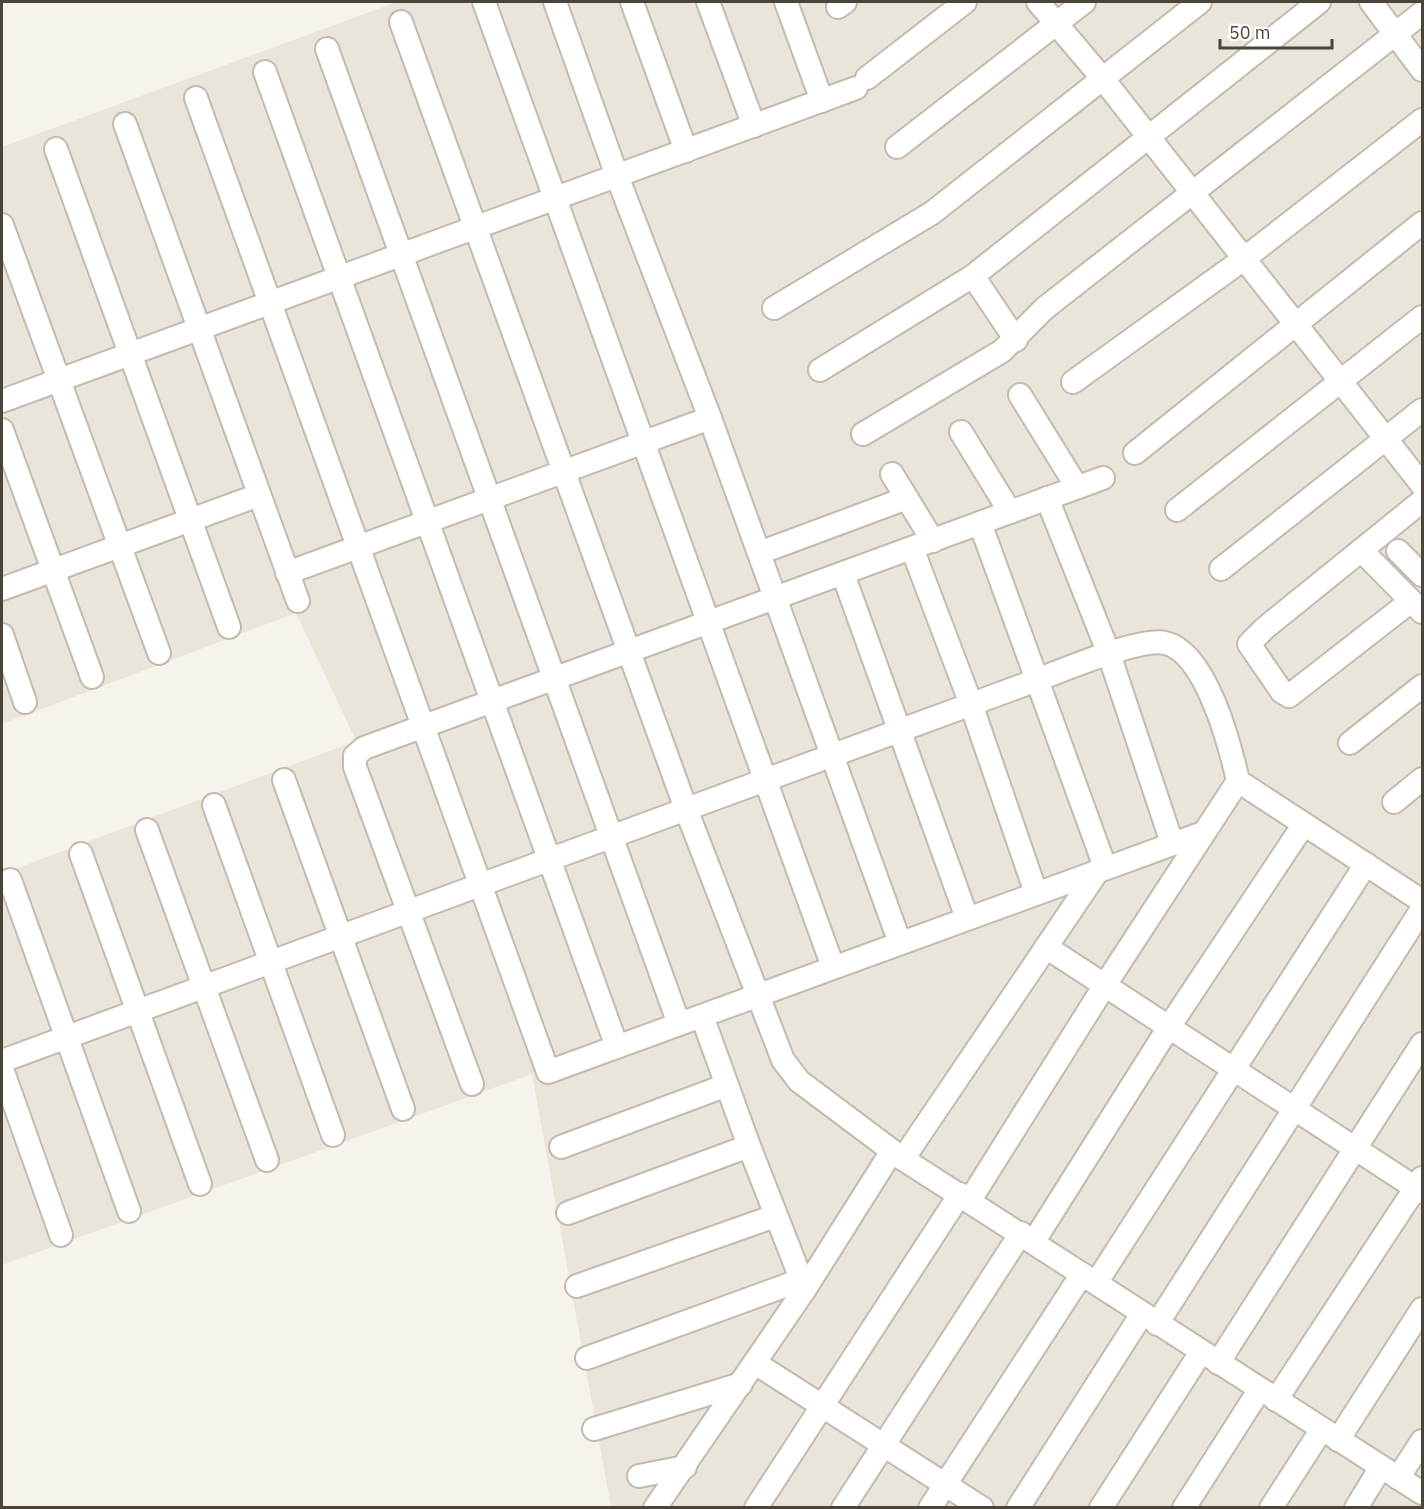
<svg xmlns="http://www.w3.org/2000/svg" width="1424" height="1509" font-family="'IBM Plex Sans',sans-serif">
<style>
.residential{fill:#eae5da}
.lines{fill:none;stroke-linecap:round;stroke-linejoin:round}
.minor-casing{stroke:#c2bbae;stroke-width:26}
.minor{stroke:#fff;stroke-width:22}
</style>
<rect width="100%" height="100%" fill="#f6f3ec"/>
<path class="residential" d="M397,2H1422V1507H611L532,1074L2,1265V874L356,741L296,613L2,724V147Z"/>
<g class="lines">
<g class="minor-casing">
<g id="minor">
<path d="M484,2L833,967"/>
<path d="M555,2L617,176L710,418L900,943"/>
<path d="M632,2L686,151"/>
<path d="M708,2L754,126"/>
<path d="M786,2L822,101"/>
<path d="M1038,2L1103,79L1422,485"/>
<path d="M1371,2L1422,70"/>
<path d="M838,7L845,2"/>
<path d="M401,22L686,809L783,1060L799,1081L903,1159L1422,1493"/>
<path d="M327,49L679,1024"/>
<path d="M265,72L617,1047"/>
<path d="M867,78L965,2"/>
<path d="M196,98L548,1072L1203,833"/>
<path d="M125,124L298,601"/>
<path d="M897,147L1084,2"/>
<path d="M56,149L229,627"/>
<path d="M2,225L159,653"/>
<path d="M973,276L1016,340"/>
<path d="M774,308L932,213L1200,2"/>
<path d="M820,370L973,276L1319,2"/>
<path d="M1073,382L1245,258L1422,120"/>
<path d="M1020,395L1077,487"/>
<path d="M2,401L856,88"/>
<path d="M2,430L92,677"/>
<path d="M961,432L1010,512"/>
<path d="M863,434L1002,351L1045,308L1422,13"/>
<path d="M1135,453L1422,223"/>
<path d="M892,474L933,541"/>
<path d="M1047,498L1109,654L1172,843"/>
<path d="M1177,510L1422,317"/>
<path d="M980,523L1105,867"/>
<path d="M912,548L971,704L1036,893"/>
<path d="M1361,550L1422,612"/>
<path d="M1398,551L1422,575"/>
<path d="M759,553L907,498"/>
<path d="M1221,569L1422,410"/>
<path d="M287,573L710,418"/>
<path d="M843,574L967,918"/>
<path d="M2,589L259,495"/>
<path d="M1411,601L1289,696L1282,692L1249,644L1265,628L1422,501"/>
<path d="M2,635L25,702"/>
<path d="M1350,743L1422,686"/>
<path d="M284,780L403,1109"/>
<path d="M1394,802L1422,779"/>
<path d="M214,805L333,1135"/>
<path d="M147,830L267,1160"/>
<path d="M81,854L200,1184"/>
<path d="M10,880L129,1211"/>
<path d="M1046,947L1422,1192"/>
<path d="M702,1016L749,1146L805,1289"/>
<path d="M2,1061L1037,680C1063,670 1141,637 1165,643C1206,652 1230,745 1238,781L1422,901"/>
<path d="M2,1069L61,1235"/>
<path d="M472,1084L355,767V756L364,748L1103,478"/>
<path d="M561,1147L727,1085"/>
<path d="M903,1159L1099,869"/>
<path d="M970,1200L1105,985L1238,781"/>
<path d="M568,1213L749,1146"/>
<path d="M1034,1241L1169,1027L1304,824"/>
<path d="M1096,1283L1366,864"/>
<path d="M577,1286L775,1216"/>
<path d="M1157,1324L1422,909"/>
<path d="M587,1358L801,1280"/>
<path d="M755,1363L982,1508"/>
<path d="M1218,1363L1422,1044"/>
<path d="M1276,1400L1422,1178"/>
<path d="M594,1429L741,1384"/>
<path d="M1338,1440L1422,1309"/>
<path d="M639,1476L685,1467"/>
<path d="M1398,1478L1422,1441"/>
<path d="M655,1508L805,1289L892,1151"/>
<path d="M756,1508L960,1194"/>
<path d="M843,1508L1021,1233"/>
<path d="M930,1508L1082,1274"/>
<path d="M1018,1508L1142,1314"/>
<path d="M1101,1508L1201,1352"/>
<path d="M1184,1508L1260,1389"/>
<path d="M1271,1508L1322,1429"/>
<path d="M1356,1508L1381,1467"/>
</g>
</g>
<use href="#minor" class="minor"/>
</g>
<rect width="1424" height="1509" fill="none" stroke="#4b4439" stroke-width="6"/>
<path d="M1220 39v9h112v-9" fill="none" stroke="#4b4439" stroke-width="3"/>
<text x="1229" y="39" font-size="18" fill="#4b4439" stroke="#ffffff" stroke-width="4.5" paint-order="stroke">50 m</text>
</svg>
